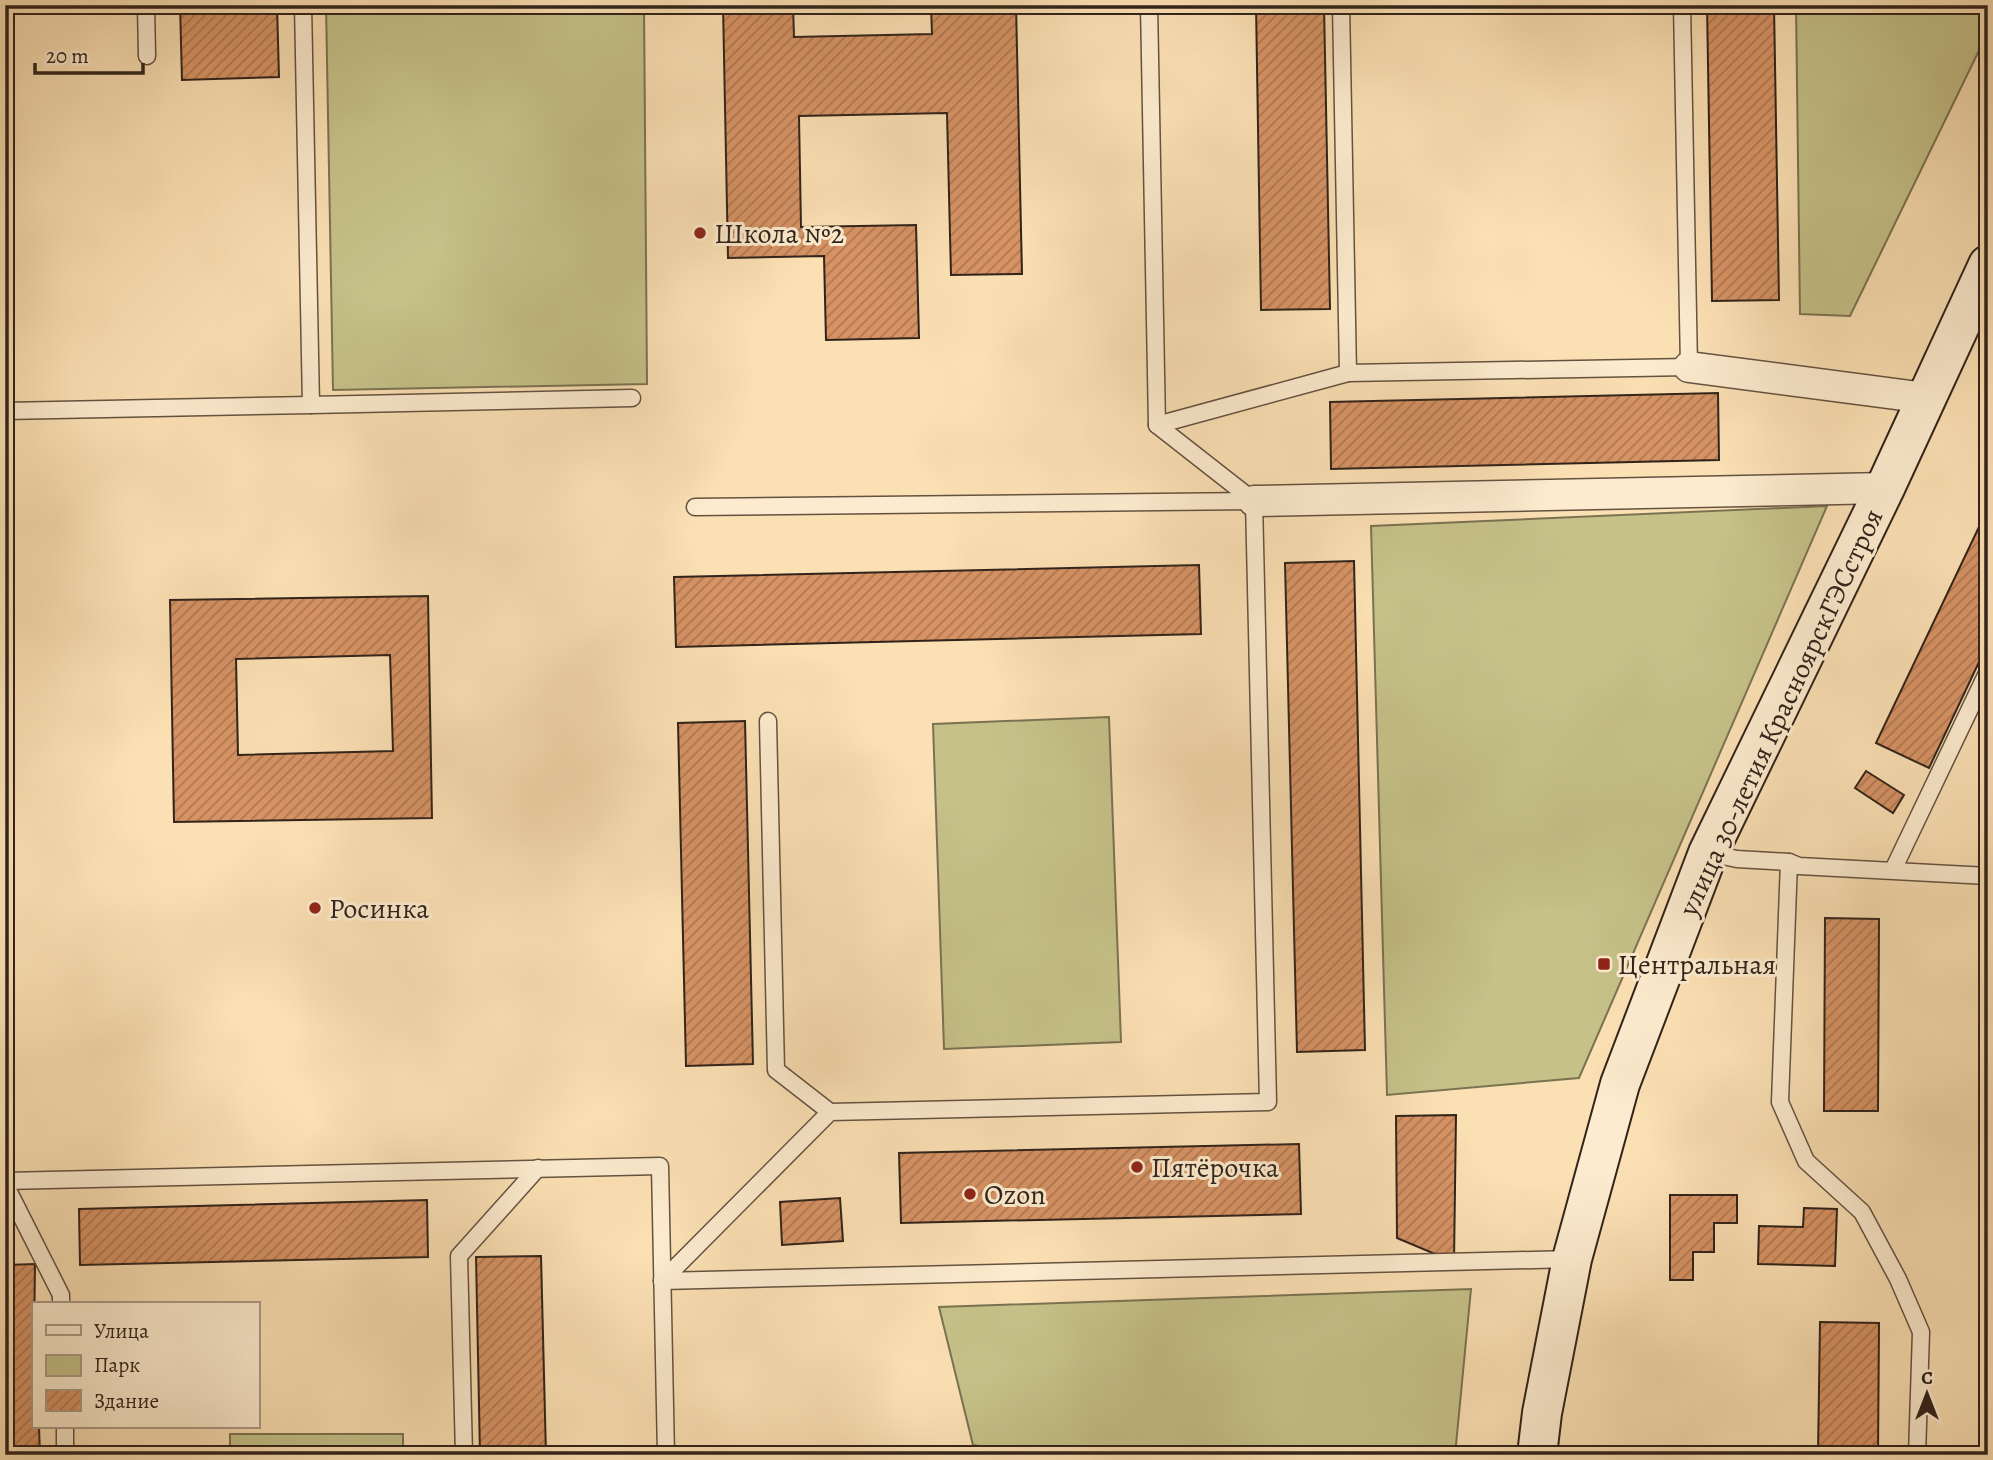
<svg xmlns="http://www.w3.org/2000/svg" width="1993" height="1460" font-family="Alegreya,serif">
<style>
.park{fill:#c5c189;stroke:#7b7252;stroke-width:2}
.building{fill:url(#building-hatch);stroke:#31231b;stroke-width:2;fill-rule:evenodd}
.lines{fill:none;stroke-linecap:round;stroke-linejoin:round}
.lane-casing{stroke:#645241;stroke-width:19}
.street-casing{stroke:#645241;stroke-width:33}
.secondary-casing{stroke:#31231b;stroke-width:42}
.lane{stroke:#fcebce;stroke-width:16}
.street{stroke:#fcebce;stroke-width:30}
.secondary{stroke:#fcebce;stroke-width:38}
.poi-dot{fill:#8f2418;stroke:#fcebce;stroke-width:2.5}
.labels{text-anchor:middle;stroke-width:6;stroke-linejoin:round;paint-order:stroke}
.poi-label{font-size:28px;fill:#31231b;stroke:#fcebce;text-anchor:start}
.street-label{font-size:28px;fill:#31231b;stroke:#fcebce}
</style>
<defs>
<pattern id="building-hatch" width="6" height="6" patternUnits="userSpaceOnUse" patternTransform="scale(1.75)"><rect width="6" height="6" fill="#d79364"/><path d="M-1 1l2-2M0 6l6-6M5 7l2-2" fill="none" stroke="#af7852"/></pattern>
</defs>
<rect width="100%" height="100%" fill="#fbe0b4"/>
<filter id="stains"><feTurbulence type="fractalNoise" baseFrequency=".00286" numOctaves="4"/><feColorMatrix values="0 0 0 0 .2 0 0 0 0 .09 0 0 0 0 .02 0 0 0 .5 -.17"/></filter>
<radialGradient id="worn" r=".72"><stop offset=".6" stop-color="#630" stop-opacity="0"/><stop offset="1" stop-color="#630" stop-opacity=".3"/></radialGradient>
<g class="park">
<path d="M326,5H644L647,384L333,390Z"/>
<path d="M1796,5H1988V32L1850,316L1800,314Z"/>
<path d="M1827,506L1579,1078L1387,1095L1371,526Z"/>
<path d="M1109,717L1121,1042L944,1049L933,724Z"/>
<path d="M1471,1289L1455,1455H1033L973,1445L939,1307Z"/>
<rect x="230" y="1434" width="173" height="21"/>
</g>
<g class="building">
<path d="M180,5H277L279,77L182,80Z"/>
<path d="M723,5H793L794,37L932,34L931,5H1016L1022,274L951,275L947,113L799,116L801,227L916,225L919,338L826,340L824,256L728,258Z"/>
<path d="M1256,5H1324L1330,309L1261,310Z"/>
<path d="M1707,5H1774L1779,300L1712,301Z"/>
<path d="M1718,393L1719,460L1331,469L1330,402Z"/>
<path d="M1988,508V643L1929,768L1876,743Z"/>
<path d="M1354,561L1365,1050L1297,1052L1285,563Z"/>
<path d="M1199,565L1201,634L676,647L674,577Z"/>
<path d="M428,596L432,818L174,822L170,600ZM390,655L393,751L238,755L236,659Z"/>
<path d="M745,721L753,1064L686,1066L678,723Z"/>
<path d="M1866,771L1904,795L1893,813L1855,788Z"/>
<path d="M1825,918L1879,919L1878,1111H1824Z"/>
<path d="M1456,1115L1454,1262L1397,1238L1396,1116Z"/>
<path d="M1299,1144L1301,1214L901,1223L899,1153Z"/>
<path d="M1670,1195H1737V1223H1714V1252H1693V1280H1670Z"/>
<path d="M840,1198L843,1241L782,1245L780,1202Z"/>
<path d="M427,1200L428,1257L80,1265L79,1209Z"/>
<path d="M1804,1208L1837,1209L1835,1266L1758,1264L1759,1226L1803,1227Z"/>
<path d="M541,1256L546,1455H480L476,1257Z"/>
<path d="M35,1264L33,1427H39L40,1455H5V1265Z"/>
<path d="M1820,1322L1879,1323L1878,1455H1818Z"/>
</g>
<g class="lines">
<g class="lane-casing">
<g id="lane">
<path d="M146,5L147,56"/>
<path d="M303,5L311,405L632,398"/>
<path d="M1149,5L1157,425L1254,501"/>
<path d="M1341,5L1348,373L1689,367L1682,5"/>
<path d="M5,411L311,405"/>
<path d="M1157,425L1348,373"/>
<path d="M695,507L1254,501"/>
<path d="M768,721L776,1070L830,1112"/>
<path d="M1708,853L1737,859L1789,862L1799,866L1988,876"/>
<path d="M1789,862L1780,1102L1806,1161L1862,1212L1898,1279L1921,1332L1917,1455"/>
<path d="M1893,870L1988,671"/>
<path d="M5,1181L660,1166L666,1455"/>
<path d="M5,1184L61,1295V1304"/>
<path d="M662,1281L830,1112L1268,1102L1254,501"/>
<path d="M662,1281L1572,1259"/>
<path d="M65,1427V1455"/>
<path d="M464,1455L459,1256L538,1168"/>
</g>
</g>
<g class="street-casing">
<g id="street">
<path d="M1689,367L1926,398"/>
<path d="M1254,501L1885,488"/>
</g>
</g>
<g class="secondary-casing">
<path id="secondary" d="M1537,1455L1542,1413L1572,1259L1620,1084L1708,853L1885,488L1988,265"/>
</g>
<use href="#lane" class="lane"/>
<use href="#street" class="street"/>
<use href="#secondary" class="secondary"/>
</g>
<g class="poi-dot">
<circle cx="700" cy="233" r="7"/>
<circle cx="315" cy="908" r="7"/>
<rect x="1597" y="957" width="14" height="14" rx="3.5"/>
<circle cx="1137" cy="1167" r="7"/>
<circle cx="970" cy="1194" r="7"/>
</g>
<g class="labels">
<g class="poi-label">
<text x="714" y="243">Школа №2</text>
<text x="329" y="918">Росинка</text>
<text x="1618" y="974">Центральная</text>
<text x="1151" y="1177">Пятёрочка</text>
<text x="984" y="1204">Ozon</text>
</g>
<g class="street-label">
<text transform="translate(1780 712) rotate(-65)" y="10">улица 30-летия КрасноярскГЭСстроя</text>
</g>
</g>
<rect width="1993" height="1460" fill="none" stroke="#fbe0b4" stroke-width="28"/>
<rect x="7" y="7" width="1979" height="1446" fill="none" stroke="#31231b" stroke-width="3.5"/>
<rect x="14" y="14" width="1965" height="1432" fill="none" stroke="#31231b" stroke-width="2"/>
<rect x="32" y="1302" width="228" height="126" fill="#fcebce" stroke="#ab9b86" stroke-width="2"/>
<rect x="46" y="1325" width="35" height="10" fill="#fcebce" stroke="#ab9b86" stroke-width="2"/>
<text x="94" y="1338" font-size="21" fill="#31231b">Улица</text>
<rect x="46" y="1355" width="35" height="21" fill="#c5c189" stroke="#ab9b86" stroke-width="2"/>
<text x="94" y="1372" font-size="21" fill="#31231b">Парк</text>
<rect x="46" y="1390" width="35" height="21" fill="url(#building-hatch)" stroke="#ab9b86" stroke-width="2"/>
<text x="94" y="1408" font-size="21" fill="#31231b">Здание</text>
<g transform="translate(1927 1394)" stroke="#fcebce" stroke-width="5" paint-order="stroke">
<path d="M0-5L12 26L0 18L-12 26Z" fill="#31231b"/>
<text y="-10" font-size="19" font-weight="bold" text-anchor="middle" fill="#31231b">С</text>
</g>
<path d="M35 63v10h108v-10" fill="none" stroke="#31231b" stroke-width="3.5"/>
<text x="46" y="63" font-size="21" fill="#31231b" stroke="#fcebce" stroke-width="5" paint-order="stroke">20 m</text>
<rect width="100%" height="100%" filter="url(#stains)"/>
<rect width="100%" height="100%" fill="url(#worn)"/>
</svg>
